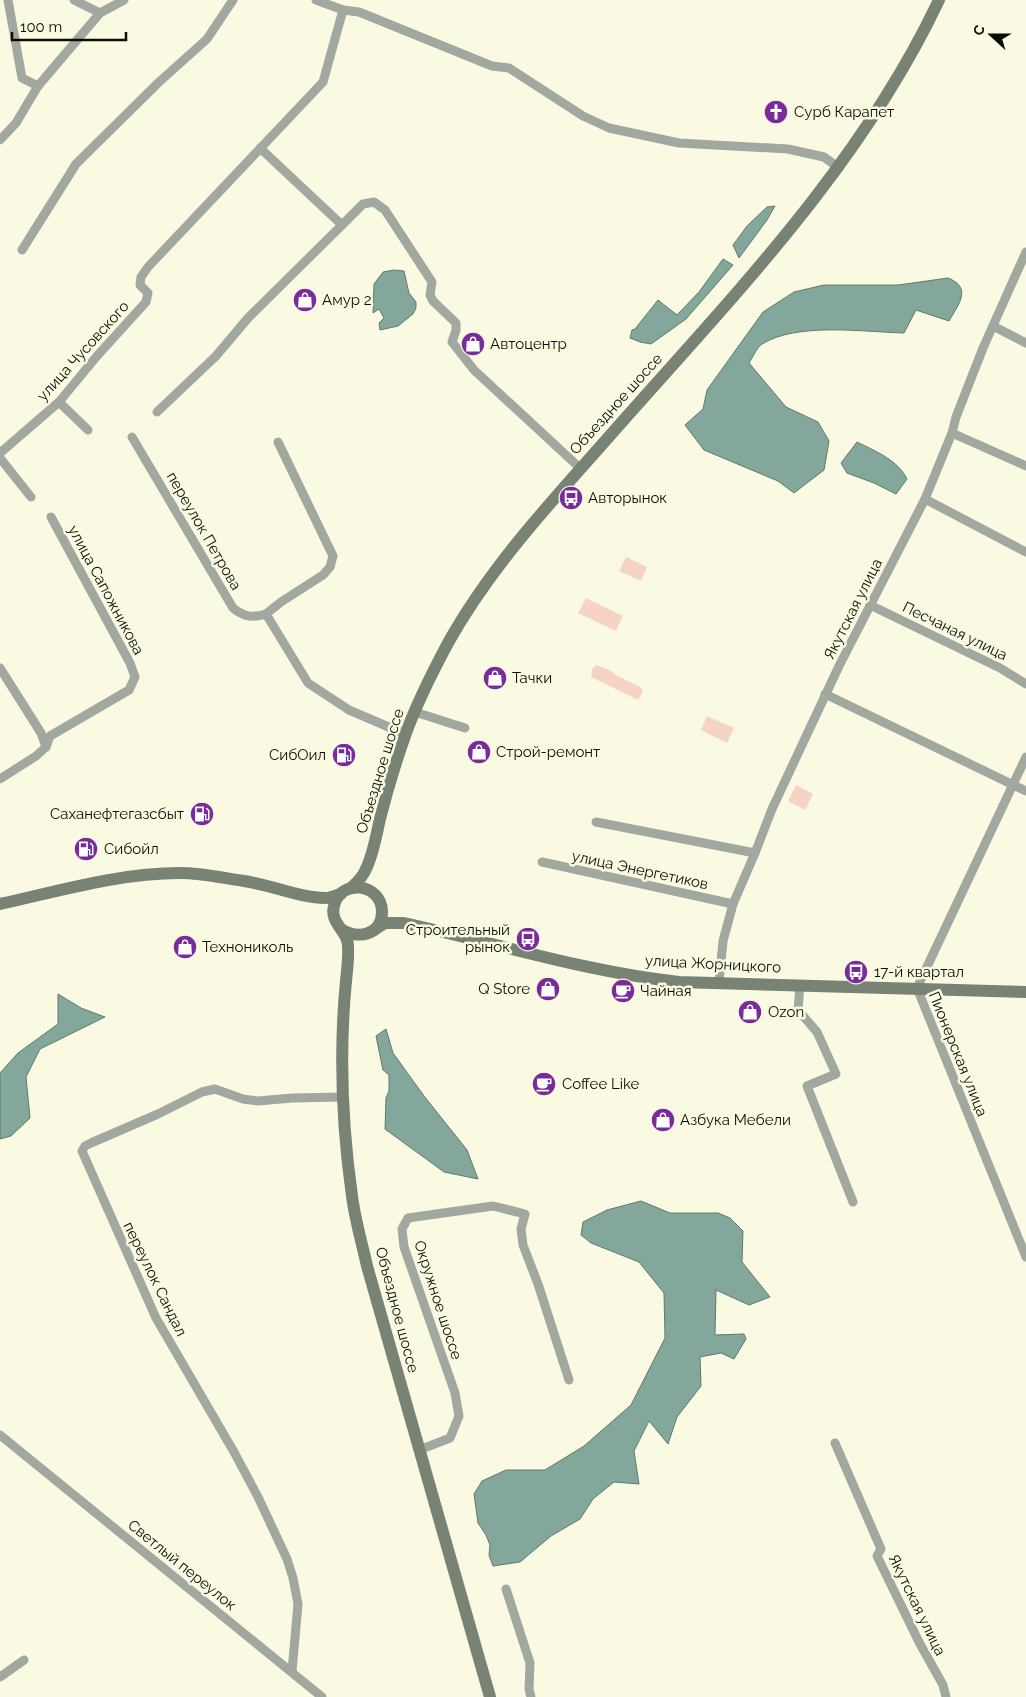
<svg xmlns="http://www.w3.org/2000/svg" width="1026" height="1697" font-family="Raleway,sans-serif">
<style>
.green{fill:#f6d4c5}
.water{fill:#83a89b;stroke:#607a6e}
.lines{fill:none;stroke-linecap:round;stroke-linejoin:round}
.street{stroke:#a1a89f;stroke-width:9}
.secondary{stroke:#788275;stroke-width:12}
.labels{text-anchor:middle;stroke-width:5;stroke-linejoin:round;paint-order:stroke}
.poi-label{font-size:15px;fill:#0d0d06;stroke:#f9fae1;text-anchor:start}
.street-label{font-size:15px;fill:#0d0d06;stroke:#f9fae1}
</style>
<rect width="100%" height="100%" fill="#f9fae1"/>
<g class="green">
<path d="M626,557L647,567L641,581L619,571Z"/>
<path d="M586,598L623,616L616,631L578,613Z"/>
<path d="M596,665L610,670L616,675L642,688L643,691L638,700L591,677L592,669Z"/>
<path d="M707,716L734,728L727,743L701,730Z"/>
<path d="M796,785L813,794L805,810L788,801Z"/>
</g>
<g class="water">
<path d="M775,206L767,220L739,258L733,245L747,226L767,207Z"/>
<path d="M723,259L733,265L686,319L651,344L640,342L630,338L632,330L635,329L658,300L677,315L699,292Z"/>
<path d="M394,270L404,271L409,293L416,302V308L413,314L398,326L380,330L379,323L384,318L379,309L373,313L374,284L383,272Z"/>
<path d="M948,278C973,288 958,305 949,321L916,310L904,333C864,332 798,322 762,344C757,347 753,357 749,363L786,407L818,422L829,441L824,470L794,493L778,481L704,450L685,425L703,409L707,390L763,312L794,292L824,285H898Z"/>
<path d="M857,442C875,451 898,460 907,479L896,494L874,483L847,473L841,463Z"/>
<path d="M58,994L81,1008L105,1017L40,1049L26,1077L30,1118L11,1136L0,1139V1073L18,1053L58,1024Z"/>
<path d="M386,1029L393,1053L424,1096L467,1150L478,1179L444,1172L385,1129L386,1098L389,1091V1075L383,1070L376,1036Z"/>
<path d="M641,1201L670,1213H718L730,1218L743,1231L742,1262L770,1297L749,1305L716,1290L715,1335L744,1334L746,1339L734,1359L721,1353L700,1357L701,1386L677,1417L668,1444L649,1421L634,1451L639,1484L614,1482L593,1499L580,1519L551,1536L520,1562L493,1566L489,1555L490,1545L486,1535L478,1523L474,1494L482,1481L506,1470H545L584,1446L631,1405L665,1338L664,1293L639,1262L591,1243L581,1235L583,1222L607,1210Z"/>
</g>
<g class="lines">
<g class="street">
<path d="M8,0L22,78L38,86"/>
<path d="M74,0L100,13"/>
<path d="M316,0L343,10L359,12L492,66L509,68L583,116L609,128L679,143L788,149L824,157L839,168"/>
<path d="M0,140L16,123L38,86L100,13L124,0"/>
<path d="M342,225L363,204L374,202L385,210L432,282L430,295L433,301L456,323V330L452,342L474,370L581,469"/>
<path d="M22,250L76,164L158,83L207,39L233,0"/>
<path d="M993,326L1026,343"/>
<path d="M59,402L88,430"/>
<path d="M157,412L216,356L248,318L342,225L260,148"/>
<path d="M952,433L1026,466"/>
<path d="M132,437L233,608C244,617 252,618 266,614"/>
<path d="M278,442L333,556L330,567L323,575L281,602L266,614L308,683L349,710L405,734"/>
<path d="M0,453L59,402L97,356L146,302L148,293L140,285L141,277L148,267L323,82L343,10"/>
<path d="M0,458L31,497"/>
<path d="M925,499L1026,552"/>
<path d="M870,605L1000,668L1026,684"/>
<path d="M0,668L41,733L46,747"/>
<path d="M825,694L1026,791"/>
<path d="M415,712L465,728"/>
<path d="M1026,757L917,988L1026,1257"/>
<path d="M0,779L36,756L46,747L50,736L129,690L135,677L130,663L51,517"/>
<path d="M596,822L755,853"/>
<path d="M542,862L733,904"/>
<path d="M719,983L723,941L733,904L755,853L772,809L839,666L925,499L952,433L956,417L983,348L1026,252"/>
<path d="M800,985L798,1010L817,1032L836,1074L807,1086L853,1202"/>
<path d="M0,1435L322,1697"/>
<path d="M835,1443L881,1549L877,1556L920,1644L943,1685L946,1697"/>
<path d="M419,1450L450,1438L459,1416L455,1393L404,1247L402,1229L408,1218L493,1206L525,1214L521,1229L523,1245L538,1284L569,1380"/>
<path d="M506,1589L530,1663L529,1689L531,1697"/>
<path d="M292,1671L298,1604L293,1578L287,1559L258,1497L234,1452L156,1318L82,1151L85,1146L91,1143L158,1114L202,1092L215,1089L243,1099L258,1101L292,1098L342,1097"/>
<path d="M0,1677L24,1660"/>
</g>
<g class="secondary">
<path d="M351,888C356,883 362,878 365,871C373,856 376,836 380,819C387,791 395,764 405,736C416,704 432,673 448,643C492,564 555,498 614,431C734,295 861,165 939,0"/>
<path d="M0,904C59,891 119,873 180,873C202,873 223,878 244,881C272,885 299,898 326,898C331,898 336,895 341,894"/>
<path d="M341,929C358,940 382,935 382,912C382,883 340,878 334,906C330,921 343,928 347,940C350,949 347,971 346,981C339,1053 342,1125 352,1196C355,1220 362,1243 367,1266L490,1697"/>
<path d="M374,930L385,923H404C496,943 586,972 679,982L1026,992"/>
</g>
</g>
<defs>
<g id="church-disc" transform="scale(1.25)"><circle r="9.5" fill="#792b9c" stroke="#f9fae1"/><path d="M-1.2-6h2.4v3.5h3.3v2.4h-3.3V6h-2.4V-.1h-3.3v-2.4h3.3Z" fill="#fff"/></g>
<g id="shop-disc" transform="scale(1.25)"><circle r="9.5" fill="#792b9c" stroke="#f9fae1"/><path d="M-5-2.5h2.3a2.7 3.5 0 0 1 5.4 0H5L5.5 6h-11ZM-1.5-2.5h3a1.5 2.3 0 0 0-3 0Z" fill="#fff"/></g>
<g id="bus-disc" transform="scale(1.25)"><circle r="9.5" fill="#792b9c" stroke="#f9fae1"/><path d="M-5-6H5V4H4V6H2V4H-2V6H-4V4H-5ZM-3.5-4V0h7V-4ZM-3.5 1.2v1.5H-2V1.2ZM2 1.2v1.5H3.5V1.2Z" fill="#fff"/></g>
<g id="fuel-disc" transform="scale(1.25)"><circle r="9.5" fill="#792b9c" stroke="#f9fae1"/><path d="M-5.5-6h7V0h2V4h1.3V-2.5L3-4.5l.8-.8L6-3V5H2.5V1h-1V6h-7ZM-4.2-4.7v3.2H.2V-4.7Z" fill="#fff"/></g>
<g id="cafe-disc" transform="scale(1.25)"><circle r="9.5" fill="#792b9c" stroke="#f9fae1"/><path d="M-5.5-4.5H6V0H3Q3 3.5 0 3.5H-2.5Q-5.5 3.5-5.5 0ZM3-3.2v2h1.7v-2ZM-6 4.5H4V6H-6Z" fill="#fff"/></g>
</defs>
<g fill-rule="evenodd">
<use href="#church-disc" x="776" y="112"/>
<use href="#shop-disc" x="305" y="300"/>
<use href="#shop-disc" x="473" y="344"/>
<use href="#bus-disc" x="571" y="498"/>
<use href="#shop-disc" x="495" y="678"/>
<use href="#shop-disc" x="479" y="752"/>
<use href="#fuel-disc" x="344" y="755"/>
<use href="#fuel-disc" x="202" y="814"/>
<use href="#fuel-disc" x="86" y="849"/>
<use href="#bus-disc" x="528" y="939"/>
<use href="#shop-disc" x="185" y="947"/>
<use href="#bus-disc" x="856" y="972"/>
<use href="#shop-disc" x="548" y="989"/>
<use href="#cafe-disc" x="623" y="991"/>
<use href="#shop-disc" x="750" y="1012"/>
<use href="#cafe-disc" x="544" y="1084"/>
<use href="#shop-disc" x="663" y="1120"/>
</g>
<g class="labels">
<g class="poi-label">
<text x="794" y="117">Сурб Карапет</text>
<text x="322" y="305">Амур 2</text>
<text x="490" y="349">Автоцентр</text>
<text x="588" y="503">Авторынок</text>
<text x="512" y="683">Тачки</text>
<text x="496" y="757">Строй-ремонт</text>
<text x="326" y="760" text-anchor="end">СибОил</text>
<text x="184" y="819" text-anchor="end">Саханефтегазсбыт</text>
<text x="104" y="854">Сибойл</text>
<text x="510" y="935" text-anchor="end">Строительный<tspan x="510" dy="17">рынок</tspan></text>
<text x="202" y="952">Технониколь</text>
<text x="874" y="977">17-й квартал</text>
<text x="530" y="994" text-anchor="end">Q Store</text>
<text x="640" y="996">Чайная</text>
<text x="768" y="1017">Ozon</text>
<text x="562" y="1089">Coffee Like</text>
<text x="680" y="1125">Азбука Мебели</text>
</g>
<g class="street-label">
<text transform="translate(83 351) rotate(-48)" y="5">улица Чусовского</text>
<text transform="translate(616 404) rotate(-48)" y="5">Объездное шоссе</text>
<text transform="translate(204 531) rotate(60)" y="5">переулок Петрова</text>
<text transform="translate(106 590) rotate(62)" y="5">улица Сапожникова</text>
<text transform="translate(853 609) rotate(-63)" y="5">Якутская улица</text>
<text transform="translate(955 631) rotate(26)" y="5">Песчаная улица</text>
<text transform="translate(380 771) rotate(-73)" y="5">Объездное шоссе</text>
<text transform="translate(640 870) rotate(12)" y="5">улица Энергетиков</text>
<text transform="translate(713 964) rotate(3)" y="5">улица Жорницкого</text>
<text transform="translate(958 1054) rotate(68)" y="5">Пионерская улица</text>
<text transform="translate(155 1279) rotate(64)" y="5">переулок Сандал</text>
<text transform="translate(438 1300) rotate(72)" y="5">Окружное шоссе</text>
<text transform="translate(397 1310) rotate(75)" y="5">Объездное шоссе</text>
<text transform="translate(182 1565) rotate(39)" y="5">Светлый переулок</text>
<text transform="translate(917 1605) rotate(64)" y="5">Якутская улица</text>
</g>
</g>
<g transform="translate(991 35) rotate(291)" stroke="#f9fae1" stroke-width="4" paint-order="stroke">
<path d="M0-4L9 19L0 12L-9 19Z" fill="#0d0d06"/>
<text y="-8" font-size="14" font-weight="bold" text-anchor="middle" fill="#0d0d06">С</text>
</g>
<path d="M12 32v8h114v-8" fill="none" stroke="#0d0d06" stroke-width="2.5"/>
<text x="20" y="32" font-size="15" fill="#0d0d06" stroke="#f9fae1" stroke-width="4" paint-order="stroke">100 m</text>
</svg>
